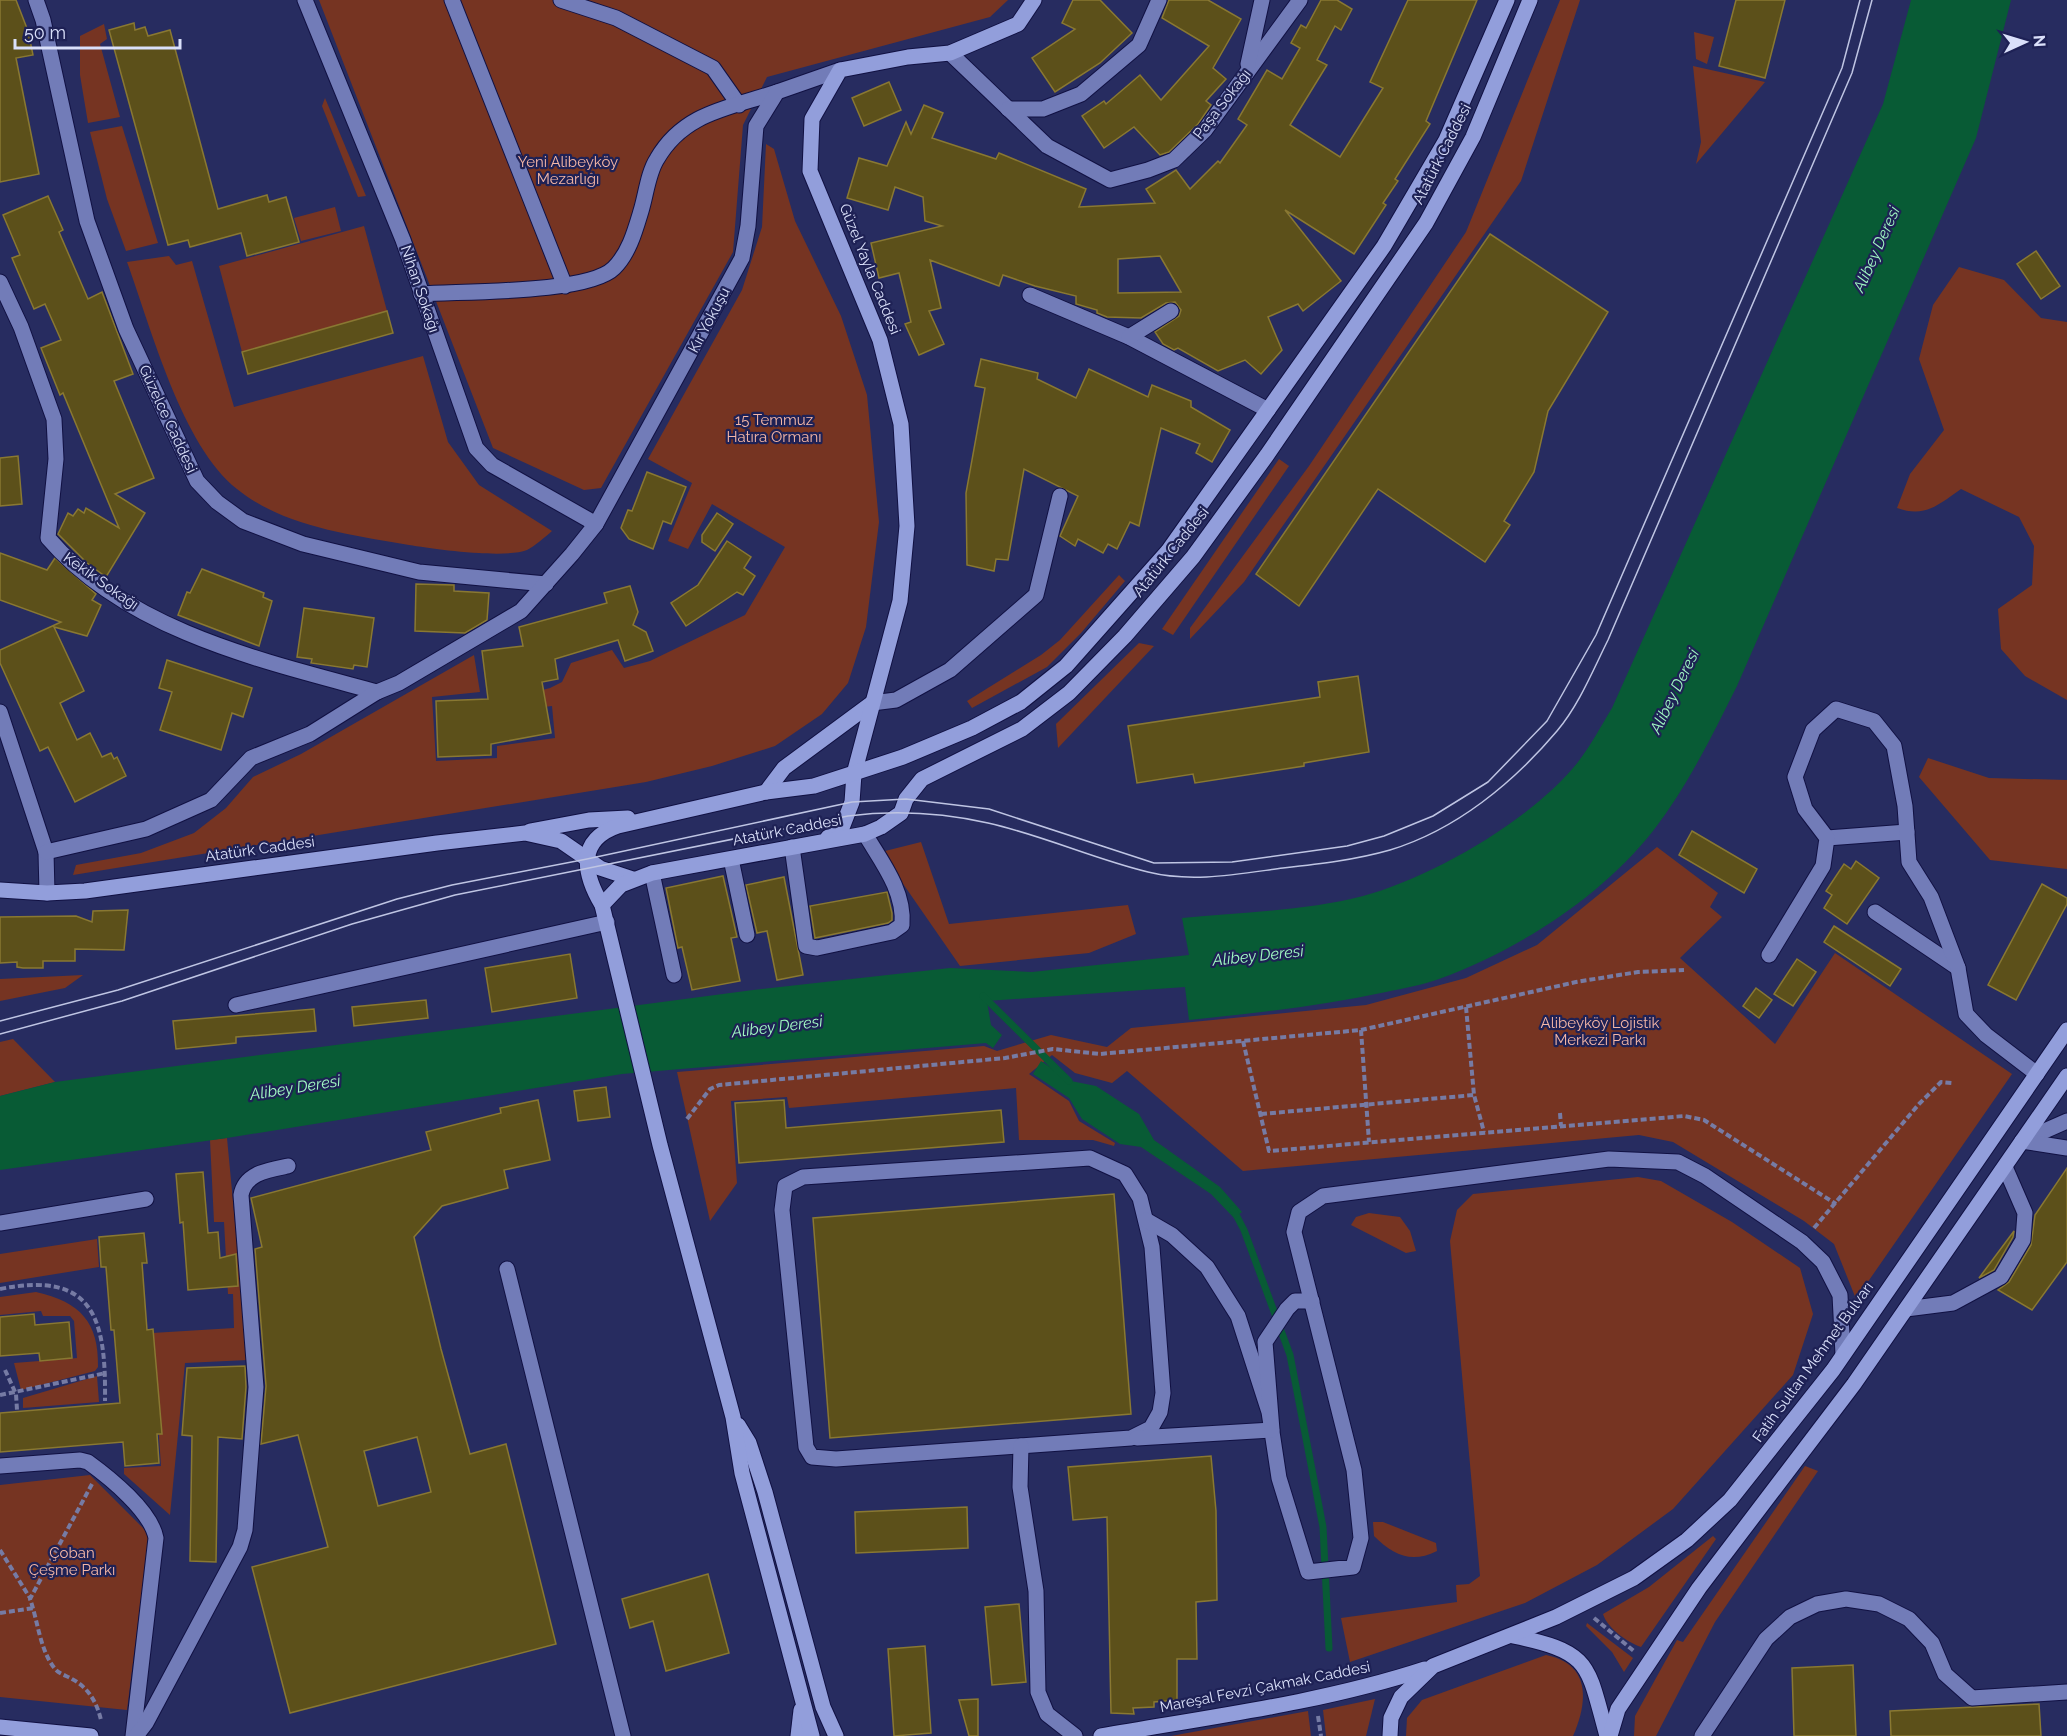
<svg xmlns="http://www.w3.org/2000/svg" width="2067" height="1736" font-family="Raleway,sans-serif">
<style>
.green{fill:#763422}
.water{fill:#085b35}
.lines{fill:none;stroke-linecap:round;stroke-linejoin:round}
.stream{stroke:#085b35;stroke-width:7}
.building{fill:#5c501a;stroke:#897832;stroke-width:1.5;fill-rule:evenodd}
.minor-casing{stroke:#111143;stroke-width:17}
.major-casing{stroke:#111143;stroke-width:17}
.path{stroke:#767ba4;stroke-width:4;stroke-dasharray:6 3;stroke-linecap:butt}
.minor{stroke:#727cb8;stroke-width:15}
.major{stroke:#929edb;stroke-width:15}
.tram{stroke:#bfc5e3;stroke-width:1.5}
.labels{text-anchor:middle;stroke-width:4.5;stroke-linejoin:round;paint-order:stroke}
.street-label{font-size:15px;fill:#dae0fa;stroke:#1e2155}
.park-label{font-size:15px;fill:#f5b7a6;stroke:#1e2155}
.water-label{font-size:16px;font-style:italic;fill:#a2fbc3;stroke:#1e2155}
</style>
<rect width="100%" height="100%" fill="#272c60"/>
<g class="green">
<path d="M319,0H1008L990,17L767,77L743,125L733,252L601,488L584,490L493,448Z"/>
<path d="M1560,0H1580L1521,181L1244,582L1190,639V628L1309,466L1466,232Z"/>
<path d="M104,24L107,39L100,44L120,117L88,123L80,75V36Z"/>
<path d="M1694,32L1714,37L1707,64L1696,59Z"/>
<path d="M1693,66L1765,82L1696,164L1701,142Z"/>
<path d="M325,98L366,196L358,197L322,106Z"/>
<path d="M122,126L158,243L126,251L107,199L90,132Z"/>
<path d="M766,144L774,149L795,221L841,316L867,395L879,522L866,627L848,683L822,714L775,746L712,766L646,782L73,875L76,865L141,853L194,833L226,808L253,777L301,754L474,655L480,692L432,697L436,761L497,758V746L555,738L552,706L512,711L508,699L550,688L562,682L571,663L612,650L624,668L650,661L745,615L785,547L712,504L688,549L668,541L692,483L648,459L742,290L762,227Z"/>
<path d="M335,207L341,231L301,241L294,218Z"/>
<path d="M364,226L387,311L242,352L219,266Z"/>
<path d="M169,256L176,265L192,261L234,407L423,356L448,442L479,485L552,531C545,537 535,546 527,550C504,559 434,549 409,545C352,535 284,527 237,489C182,446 151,328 127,262Z"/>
<path d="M1959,267L2004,280L2041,318L2067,322V700L2025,676L2001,649L1998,609L2032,585L2034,546L2019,517L1961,489C1938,505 1925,518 1897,508L1910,474L1944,430L1919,359L1933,305Z"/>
<path d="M1279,459L1289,466L1173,635L1162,629Z"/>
<path d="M1119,575L1125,581L1081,633L1047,667L972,708L967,701L1041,655L1060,640Z"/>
<path d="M1139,643L1154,646L1058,748L1056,724Z"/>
<path d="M1928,758L1989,778L2067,780V869L1990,860L1919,777Z"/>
<path d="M921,842L949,924L1128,905L1136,934L1089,953L960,966L881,852Z"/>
<path d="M1657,847L1718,893L1710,907L1722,917L1680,958L1775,1044L1835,953L2012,1074L1856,1299L1834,1244L1804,1221L1673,1142L1639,1135L1243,1171L1127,1071L1112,1083L1075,1073L1052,1055L1029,1074L1069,1101L1079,1121L1115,1143L1114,1146L1093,1140H1019L1016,1088L789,1108L787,1097L731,1101L737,1183L710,1221L677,1072L984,1046L997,1051L1051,1035L1107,1047L1131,1028L1366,1005L1466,978L1537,945Z"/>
<path d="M83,975L65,988L0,1001V979Z"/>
<path d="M13,1039L55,1082L0,1096V1042Z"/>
<path d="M227,1138L248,1360L185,1363L170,1515L124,1474V1468L161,1466L152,1333L234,1328L233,1294H228L224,1222H214L210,1140Z"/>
<path d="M1638,1177L1661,1181L1732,1222L1800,1268L1813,1314L1793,1375L1673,1509L1597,1565L1525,1603L1350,1662L1341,1618L1457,1602L1456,1585L1469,1584L1480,1576L1450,1241L1457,1210L1473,1194Z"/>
<path d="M1369,1213L1400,1217L1410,1231L1416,1251L1406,1253L1351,1225L1356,1217Z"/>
<path d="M97,1239L99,1267L0,1283V1254Z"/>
<path d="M36,1292C80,1302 99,1322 98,1367L95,1371L21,1390L14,1363L77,1358L74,1321L70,1316H43L41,1311L0,1315V1297Z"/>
<path d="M97,1376L99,1402L23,1408V1398Z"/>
<path d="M1805,1466L1818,1471L1715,1622L1656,1736H1634L1635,1716L1677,1640L1683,1642Z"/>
<path d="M90,1475L149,1534L127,1710L0,1697V1485Z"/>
<path d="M1373,1522H1383L1436,1543L1437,1551C1411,1564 1393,1555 1374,1536Z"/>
<path d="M1713,1536L1716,1539L1641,1647C1627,1642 1607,1628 1603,1614L1649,1587Z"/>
<path d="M1587,1623L1633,1658L1624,1672L1612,1652L1586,1626Z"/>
<path d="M1546,1655C1591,1664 1588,1702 1573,1736H1406L1407,1718L1422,1700Z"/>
<path d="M1375,1699L1366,1736H1326L1323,1710Z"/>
<path d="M1308,1711L1311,1736H1169H1171Z"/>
</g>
<g class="water">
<path d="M1911,0H2011L1976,138L1737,686C1712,736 1687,787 1653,831C1600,898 1518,950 1439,979C1423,985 1404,988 1386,992C1321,1006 1256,1013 1189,1020L1185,987L987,1001L991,1025L1002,1035L993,1048L986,1043L622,1074L227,1138L0,1170V1096L55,1082L753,990L950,968L1032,972L1189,955L1182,918C1242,912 1305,911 1363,896C1433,877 1533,819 1578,762C1591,745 1601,726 1612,708L1883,104Z"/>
<path d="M1041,1061L1071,1081L1096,1086L1139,1114L1154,1140L1220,1187L1242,1212L1234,1218L1211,1194L1141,1147L1120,1144L1082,1119L1069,1098L1033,1074Z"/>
</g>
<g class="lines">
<g class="stream">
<path d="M983,996L1069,1081"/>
<path d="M1233,1209L1244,1230L1290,1355L1323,1527L1329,1648"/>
</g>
</g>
<g class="building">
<path d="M0,0H16L28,31L33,55L16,58L39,174L0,182Z"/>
<path d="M1073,0H1100L1132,33L1100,63L1055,92L1032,58L1075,29L1062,23Z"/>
<path d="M1169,0H1208L1241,19L1213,68L1226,79L1206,101L1211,105L1198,124L1169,152L1160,155L1134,127L1104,148L1082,116L1104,101L1106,104L1140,75L1161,100L1209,46L1162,18Z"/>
<path d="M1321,0H1337L1352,9L1341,30L1335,26L1317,60L1327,65L1290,125L1340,157L1383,88L1370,82L1408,0H1477L1426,121L1430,124L1395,179L1398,181L1383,203L1386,205L1354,254L1285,210L1341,281L1303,311L1298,304L1268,317L1282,350L1261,374L1245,360L1218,371L1178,348L1174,350L1163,344L1155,332L1179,316L1181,310L1175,302L1166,303L1141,318L1107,317L1097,313V310L1076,304V296L1035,286L1003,275L999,286L930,260L941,308L929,311L944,344L919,355L905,324L911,322L899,273L879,278L871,243L942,226L925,221L923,197L895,187L888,210L847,198L859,158L887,166L906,122L911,134L924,105L943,113L932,138L996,159L999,153L1086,189L1079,207L1155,203L1146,189L1176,170L1190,189L1218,161L1220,163L1247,125L1238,119L1267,70L1282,79L1300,48L1291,43L1301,25L1306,28ZM1160,256L1181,292L1118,293V259Z"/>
<path d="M1736,0H1785L1765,78L1719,66Z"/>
<path d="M134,23L135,30L145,27L148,36L170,30L218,209L267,195L269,202L286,197L299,242L247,256L241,233L190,247L188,240L168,245L109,30Z"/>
<path d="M889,82L901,110L864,126L852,98Z"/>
<path d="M48,196L63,230L59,232L88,299L102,292L133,374L114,381L154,478L115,494L145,513L106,577L87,563L58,534L68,513L73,516L78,509L84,513L86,508L119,528L63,393L60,395L41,348L61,340L45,304L34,309L12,258L20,255L3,215Z"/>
<path d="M1490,234L1608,312L1548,411L1534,472L1504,521L1510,525L1485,562L1378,489L1299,606L1256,574Z"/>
<path d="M2036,251L2060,286L2041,299L2017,264Z"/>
<path d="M387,311L393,333L248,374L242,352Z"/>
<path d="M981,359L1038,373L1037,379L1076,398L1089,369L1148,397L1152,385L1191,401V407L1230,430L1212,462L1196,453L1200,444L1161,428L1139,526L1130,522L1117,549L1108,544L1103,553L1078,539L1075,546L1060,536L1078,496L1024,469L1008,560L996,559L994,571L967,565L966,493L985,388L975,386Z"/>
<path d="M18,456L22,504L0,506V458Z"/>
<path d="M647,472L686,487L671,524L663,521L653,549L629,539L621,528L628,510L632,511Z"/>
<path d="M717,513L733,524L715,551L702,542V535Z"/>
<path d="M727,541L751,557L744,568L755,576L743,595L737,592L686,626L671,603L698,585Z"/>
<path d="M0,553L47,570L55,558L96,594L92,600L101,605L87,636L54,627L84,691L60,703L77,740L90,733L102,757L111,753L114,759L117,757L126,776L75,802L48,747L40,751L0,663V650L61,622L0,600Z"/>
<path d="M202,569L264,593L263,597L272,601L259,646L178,615L187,592L190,593Z"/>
<path d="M416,584L454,585V591L489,593L487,620L465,633L415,631Z"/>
<path d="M630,586L638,612L633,625L646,632L653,651L625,661L618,640L555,659L558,679L542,682L551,733L491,744V755L438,757L436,701L488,699L482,651L523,646L519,627L607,603L604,593Z"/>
<path d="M304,608L374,618L367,667L354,665L353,669L311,663L312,659L297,657Z"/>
<path d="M167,660L252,688L243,717L232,713L221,750L160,730L172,692L159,688Z"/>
<path d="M1358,676L1369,752L1304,763V766L1195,783L1193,774L1137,783L1128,726L1320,697L1318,682Z"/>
<path d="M1692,831L1757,869L1744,893L1679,855Z"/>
<path d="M1856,861L1879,878L1847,924L1824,908L1832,895L1826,891L1844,864L1851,869Z"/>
<path d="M723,876L737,937L731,938L740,981L692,990L682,947L678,948L666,888Z"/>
<path d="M784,877L803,975L777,980L767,931L757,933L746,885Z"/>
<path d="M2042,884L2067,898V904L2016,1000L1988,985Z"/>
<path d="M887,892L892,913V920L888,923L815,938L810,906Z"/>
<path d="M128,910L124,950L75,949V961H43V968H23L17,967V962L0,963V917L76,916L92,922L93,911Z"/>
<path d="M1834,926L1901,969L1890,986L1824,942Z"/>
<path d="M570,954L577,998L492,1012L485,968Z"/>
<path d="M1797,959L1816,972L1793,1006L1774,994Z"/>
<path d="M1756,988L1772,1000L1759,1018L1743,1006Z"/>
<path d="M426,1000L428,1018L354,1026L352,1007Z"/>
<path d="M314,1009L316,1031L236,1037V1043L176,1049L173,1021Z"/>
<path d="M606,1087L610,1117L578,1121L574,1091Z"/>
<path d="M538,1100L550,1160L504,1170L508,1188L442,1206L414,1237L441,1349L470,1454L506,1444L556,1644L290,1713L252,1567L328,1547L298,1435L261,1444L266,1386L255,1249L262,1247L251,1198L431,1150L426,1132L501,1113L500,1108ZM417,1437L431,1492L378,1506L364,1451Z"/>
<path d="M784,1100L786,1128L1001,1110L1004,1142L739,1163L735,1103Z"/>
<path d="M2067,1168V1262L2032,1310L1998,1290L2009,1282L2031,1245L2035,1215Z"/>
<path d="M203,1172L208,1233L218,1232L220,1258L236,1254L238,1286L188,1290L183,1222L180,1223L176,1174Z"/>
<path d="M1114,1194L1131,1414L830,1438L813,1218Z"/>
<path d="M2014,1231L2013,1237L1994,1270L1979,1278Z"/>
<path d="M144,1233L147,1263H142L147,1330L153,1329L162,1434H157L159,1463L125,1466L123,1442L0,1452V1413L120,1403L114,1330H111L106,1267H101L99,1237Z"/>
<path d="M34,1314L35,1325L69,1322L72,1358L40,1361L39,1353L0,1356V1317Z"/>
<path d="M245,1366L246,1387L242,1439L218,1437L216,1562L190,1561L192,1436L182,1435L187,1368Z"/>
<path d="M1211,1456L1216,1511L1217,1600L1196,1602L1197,1659H1177V1700L1154,1702V1707L1133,1708L1134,1714L1111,1713L1107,1517L1073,1520L1068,1467Z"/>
<path d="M967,1507L968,1548L856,1553L855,1512Z"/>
<path d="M708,1574L729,1653L666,1671L653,1621L630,1628L622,1599Z"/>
<path d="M1019,1604L1026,1682L992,1685L985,1607Z"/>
<path d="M925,1646L931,1733L894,1736L888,1649Z"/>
<path d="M1853,1665L1856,1736H1794L1792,1668Z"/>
<path d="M978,1699V1736H969L959,1700Z"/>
<path d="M2039,1704L2041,1736H1891L1890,1711Z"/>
</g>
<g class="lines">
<g class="minor-casing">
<g id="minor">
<path d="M36,0L43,20L87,221L126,329L197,481L217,502L243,521L303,544L419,572L546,584"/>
<path d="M305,0L403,240L476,448L492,465L596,524"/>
<path d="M452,0L565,286"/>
<path d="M561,0L616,18L713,68L739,105"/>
<path d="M950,53L1047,146L1110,180L1148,170L1174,160L1205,130L1300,0"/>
<path d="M1248,64L1262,0"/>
<path d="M1008,109H1043L1081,94L1139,45L1159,0"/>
<path d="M0,282L21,327L54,419L56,459L48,538C128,631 263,661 377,692"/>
<path d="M421,294C462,291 588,294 614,268C629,253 635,231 641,211C646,195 648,173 657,159C684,112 730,108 777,92"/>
<path d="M1030,295L1129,337L1268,410"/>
<path d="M1129,337L1171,311"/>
<path d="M872,703L896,700L950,670L1036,595L1060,496"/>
<path d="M0,712L46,852L47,893"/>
<path d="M1827,838L1907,832"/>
<path d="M792,847L806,946L817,948L892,932L902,925C905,891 881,861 865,834"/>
<path d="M46,852L146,829L211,800L251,758L310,734L377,692L399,683L521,611L572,554L596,524L742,258L748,226L756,126L777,92L840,70"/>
<path d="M731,859L747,935"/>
<path d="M652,873L674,975"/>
<path d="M1875,912L1958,968"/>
<path d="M1769,955L1823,866L1827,838L1805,809L1795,777L1813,730L1836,709L1874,721L1894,746L1905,806L1909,862L1931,897L1958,968L1966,1014L1986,1035L2037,1074"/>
<path d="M236,1005L607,922"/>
<path d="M2022,1141L2067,1121"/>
<path d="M2022,1141L2067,1148"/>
<path d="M1090,1158L1125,1174L1140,1198L1152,1247L1163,1393L1160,1412L1151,1428L1131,1438L836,1459L812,1457L806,1447L782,1210L785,1186L803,1177Z"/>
<path d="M1146,1220L1172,1235L1207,1267L1238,1316L1269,1412L1279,1478L1308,1572L1353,1567L1361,1538L1354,1470L1294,1232L1299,1212L1323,1196L1609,1159L1678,1162L1705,1176L1802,1242L1823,1262L1840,1295L1843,1355"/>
<path d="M0,1223L146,1199"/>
<path d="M507,1269L623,1736"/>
<path d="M1906,1309L1953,1303L2001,1277L2023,1240L2025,1213L2005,1167"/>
<path d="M1137,1438L1272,1430L1265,1342L1287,1309L1295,1301H1312"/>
<path d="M1021,1446L1020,1487L1036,1591L1038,1692L1047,1714L1075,1736"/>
<path d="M0,1466L80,1460L88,1462C110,1478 151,1511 156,1538L133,1736"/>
<path d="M136,1736L146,1723L240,1547L245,1530L256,1387L241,1195C245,1173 268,1170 288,1166"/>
<path d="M1702,1736L1766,1639L1790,1617L1817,1604L1846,1599L1879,1604L1909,1619L1932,1643L1945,1674L1972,1698L2067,1692"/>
</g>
</g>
<g class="major-casing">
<g id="major">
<path d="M766,792L784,768L872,703"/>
<path d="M530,831L589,820L628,818"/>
<path d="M828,837L840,833L852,802L854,774L900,601L907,526L901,424L880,340L810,171L812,119L840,70L908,57L950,53L1018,24L1034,0"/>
<path d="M0,890L47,893L85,891L437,843L525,833L561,841L600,868L633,879"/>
<path d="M602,905L621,885L652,873L865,834L881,827L901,813L906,799L922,779L1022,729L1069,693L1125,636L1193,557L1267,455L1426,223L1473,137L1530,0"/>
<path d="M738,1425L749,1443L765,1492L823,1707L836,1736"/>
<path d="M1513,1636C1592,1652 1587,1664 1607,1736"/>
<path d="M0,1727L91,1736"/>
<path d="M798,1736L801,1710"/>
<path d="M812,1736L742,1473L733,1417L660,1145L602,905C583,873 577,840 618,826L766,792L814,786L903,757L972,728L1021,702L1066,666L1168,551L1384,246L1446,140L1507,0"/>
<path d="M1101,1736C1209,1717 1321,1703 1425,1669"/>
<path d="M1390,1736L1391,1718L1401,1697L1433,1666L1556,1617L1634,1578L1687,1540L1730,1500L1833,1370L2067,1030"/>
<path d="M1610,1736L1618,1709L1699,1588L1854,1384L2067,1076"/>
</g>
</g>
<g class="path">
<path d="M1466,1007L1474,1095L1484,1132"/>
<path d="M1361,1030L1369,1142"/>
<path d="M1243,1041L1269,1151L1684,1116L1704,1120L1836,1204"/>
<path d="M1560,1113L1561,1126"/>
<path d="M1261,1114L1474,1095"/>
<path d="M687,1119L710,1089L719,1085L1005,1058L1053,1049L1100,1054L1361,1030L1576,982L1638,972L1684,970"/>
<path d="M1814,1228L1919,1104L1941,1082L1952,1083"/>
<path d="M0,1289C95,1270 106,1320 105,1401"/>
<path d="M5,1370L16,1394L17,1410"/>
<path d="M0,1395L106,1373"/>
<path d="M92,1484L30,1599C38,1621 40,1652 56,1670C60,1674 67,1676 72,1679C89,1688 97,1703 101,1720"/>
<path d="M0,1550L30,1598"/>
<path d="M0,1613L34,1608"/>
<path d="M1594,1618L1635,1652"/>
<path d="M1318,1716L1321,1736"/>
</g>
<use href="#minor" class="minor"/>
<use href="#major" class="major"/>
<g class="tram">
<path d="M0,1021L118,990L397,899L452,885L587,859L852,802L906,799L989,809L1154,863L1232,862L1347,846L1384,836L1433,816L1488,782L1547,721L1596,635L1842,68L1860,0"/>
<path d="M0,1034L122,1001L352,924L455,895L848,816C894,810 943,813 988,823C1042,835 1094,859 1148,872C1192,883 1238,874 1283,868C1319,864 1355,860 1390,850C1456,830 1513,783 1557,731C1579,705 1593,670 1608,640L1852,73L1872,0"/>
</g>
</g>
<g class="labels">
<g class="street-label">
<text transform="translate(1222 104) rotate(-52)" y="5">Paşa Sokağı</text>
<text transform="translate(1442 154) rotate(-63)" y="5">Atatürk Caddesi</text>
<text transform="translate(870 269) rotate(68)" y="5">Güzel Yayla Caddesi</text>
<text transform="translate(420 289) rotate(71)" y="5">Nihan Sokağı</text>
<text transform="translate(709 320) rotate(-62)" y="5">Kır Yokuşu</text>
<text transform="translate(168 419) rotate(65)" y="5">Güzelce Caddesi</text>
<text transform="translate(1171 552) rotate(-51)" y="5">Atatürk Caddesi</text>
<text transform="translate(101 581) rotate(35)" y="5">Kekik Sokağı</text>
<text transform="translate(787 830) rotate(-11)" y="5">Atatürk Caddesi</text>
<text transform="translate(260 849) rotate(-8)" y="5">Atatürk Caddesi</text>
<text transform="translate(1813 1362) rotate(-54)" y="5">Fatih Sultan Mehmet Bulvarı</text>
<text transform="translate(1265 1687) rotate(-11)" y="5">Mareşal Fevzi Çakmak Caddesi</text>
</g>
<g class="park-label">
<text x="568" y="167">Yeni Alibeyköy<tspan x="568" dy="17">Mezarlığı</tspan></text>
<text x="774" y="425">15 Temmuz<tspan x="774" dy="17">Hatıra Ormanı</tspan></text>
<text x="1600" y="1028">Alibeyköy Lojistik<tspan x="1600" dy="17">Merkezi Parkı</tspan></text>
<text x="72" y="1558">Çoban<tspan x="72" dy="17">Çeşme Parkı</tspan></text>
</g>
<g class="water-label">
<text transform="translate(1876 249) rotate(-66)" y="6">Alibey Deresi</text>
<text transform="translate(1674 691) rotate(-64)" y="6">Alibey Deresi</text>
<text transform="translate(1258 955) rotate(-6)" y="6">Alibey Deresi</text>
<text transform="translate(777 1026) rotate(-7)" y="6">Alibey Deresi</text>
<text transform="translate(295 1087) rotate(-9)" y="6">Alibey Deresi</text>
</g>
</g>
<g transform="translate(2025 42) rotate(86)" stroke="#1e2155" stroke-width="4.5" paint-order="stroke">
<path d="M0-4.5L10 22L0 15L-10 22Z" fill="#dae0fa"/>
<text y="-9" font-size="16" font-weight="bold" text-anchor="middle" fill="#dae0fa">N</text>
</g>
<path d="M15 39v9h165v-9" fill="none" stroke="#dae0fa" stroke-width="3"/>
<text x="24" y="39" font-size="18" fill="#dae0fa" stroke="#1e2155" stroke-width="4.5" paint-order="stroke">50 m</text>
</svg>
